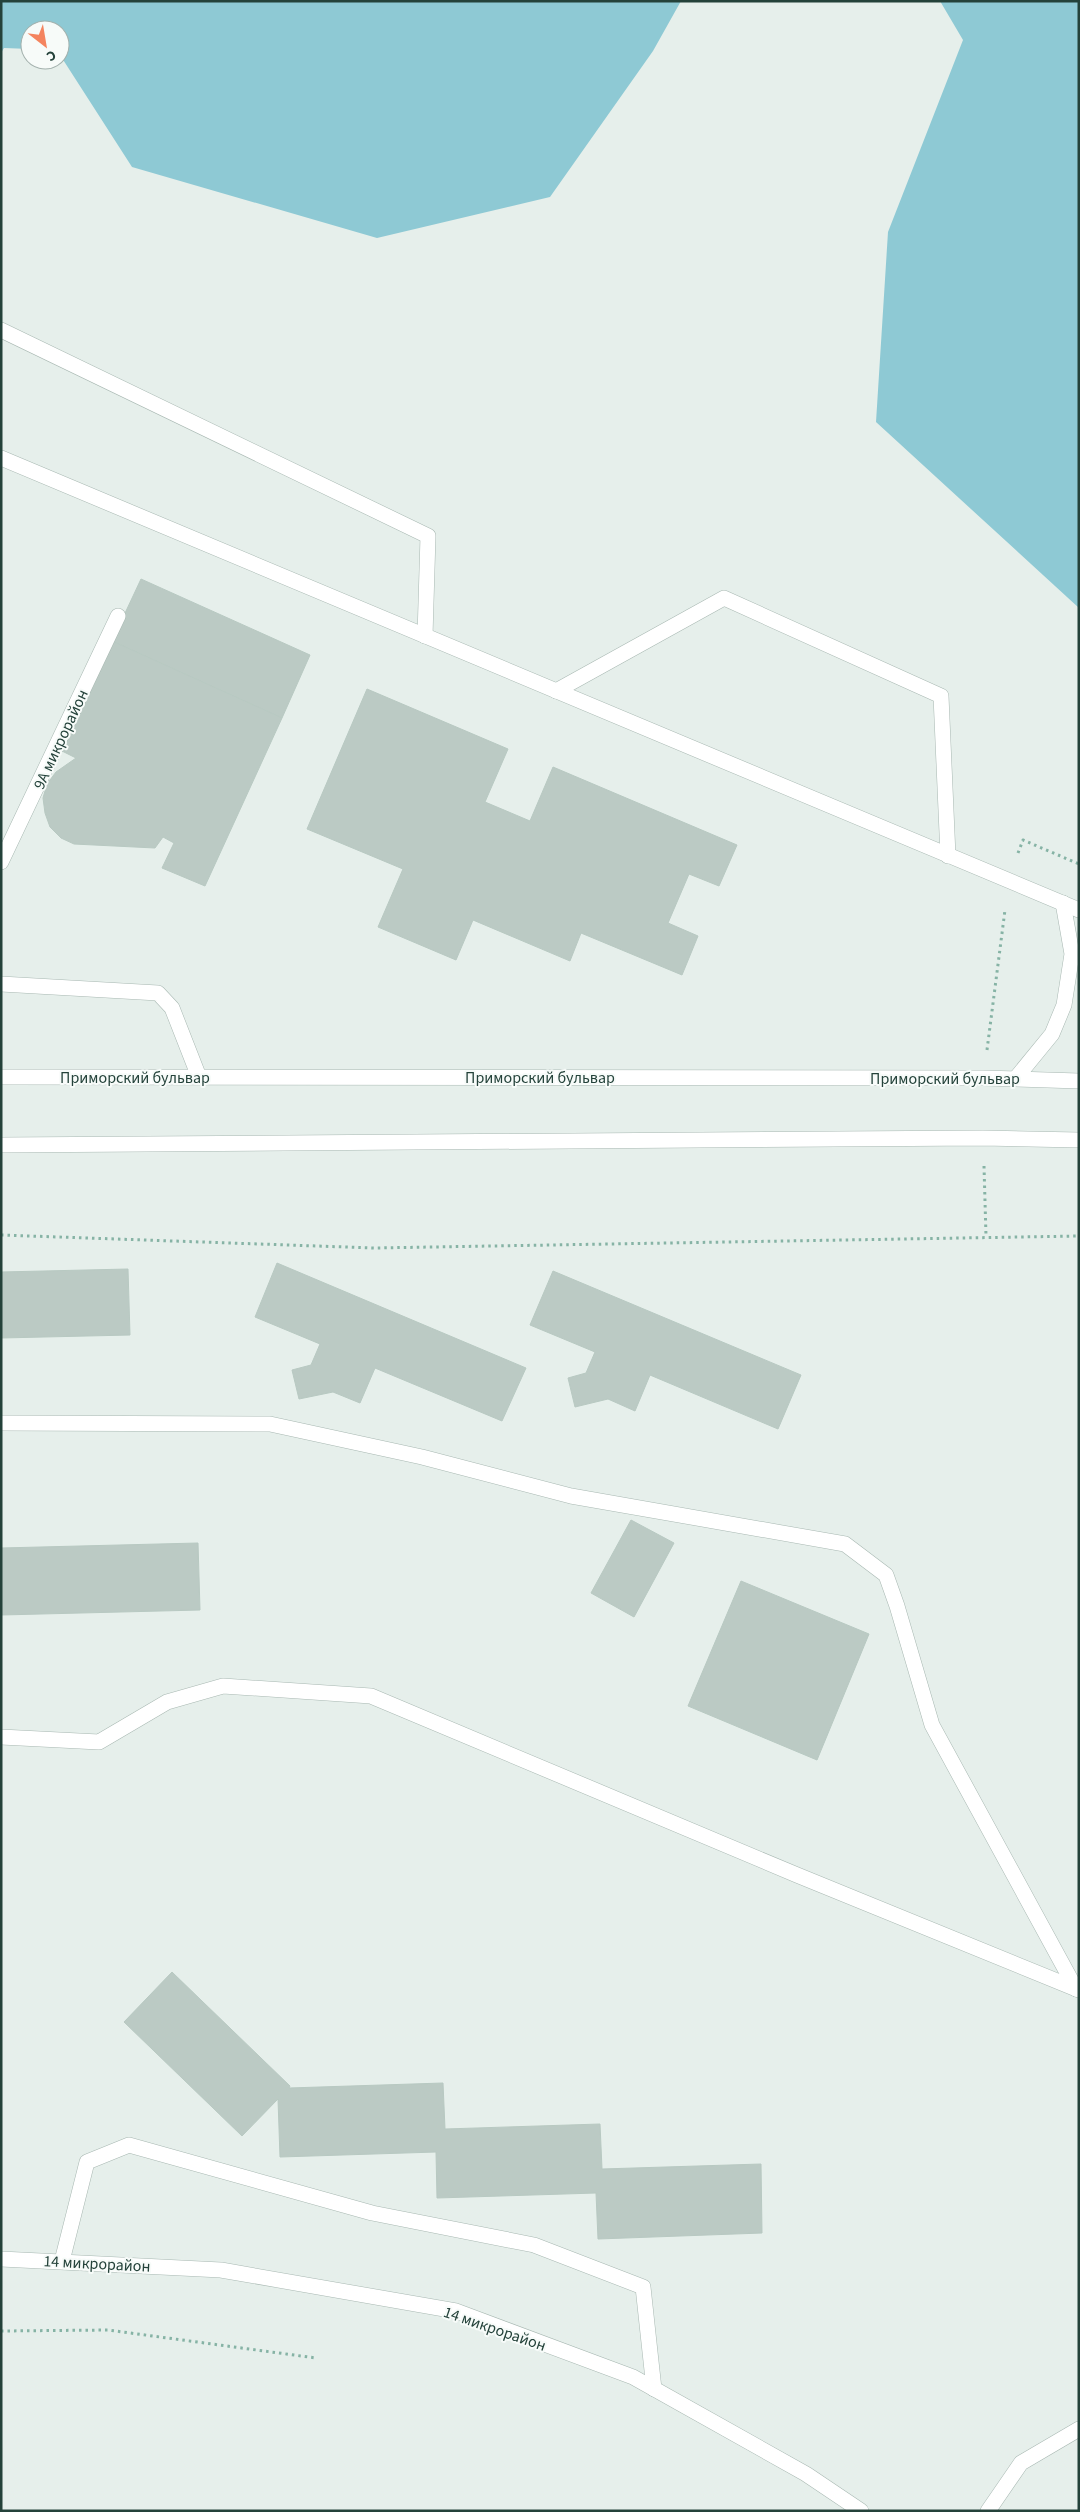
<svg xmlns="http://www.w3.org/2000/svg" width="1080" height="2512" font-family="'Source Sans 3',sans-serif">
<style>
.water{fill:#8ec9d4}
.building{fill:#bbcac4;stroke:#b8c9c2}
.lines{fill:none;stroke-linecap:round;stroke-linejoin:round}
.minor-casing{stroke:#a8b8b2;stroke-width:16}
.path{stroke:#86b3a5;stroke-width:3;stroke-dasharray:2.5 4;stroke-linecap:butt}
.minor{stroke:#fff;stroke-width:15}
.labels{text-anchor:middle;stroke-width:4;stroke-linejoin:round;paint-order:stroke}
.street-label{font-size:16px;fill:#24423a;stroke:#f7fbf9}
</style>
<rect width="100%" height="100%" fill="#e6efeb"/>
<g class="water">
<path d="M1,1H681L653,51L550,197L377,238L132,167L60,55V30H30V49L4,48L1,53Z"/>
<path d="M940,1H1079V608L876,422L888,232L963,40Z"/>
</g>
<g class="building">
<path d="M141,579L310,655L282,718L112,641Z"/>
<path d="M112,641L282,718L205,886L162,868L174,843L163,837L155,848L74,844L61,838L50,827L45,813L43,798L47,784L56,772L76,758L62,751Z"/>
<path d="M367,689L508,749L485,802L530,821L553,767L737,845L719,886L689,874L668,923L698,936L682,975L581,933L570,961L473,920L456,960L378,927L403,869L307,829Z"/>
<path d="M277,1263L526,1368L502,1421L375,1368L360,1403L333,1392L299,1399L292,1370L311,1365L320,1344L255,1317Z"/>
<path d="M128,1269L130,1335L1,1338V1272Z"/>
<path d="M553,1271L801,1375L778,1429L650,1375L635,1411L608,1399L575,1407L568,1378L586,1373L595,1352L530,1325Z"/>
<path d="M631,1520L674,1543L634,1617L591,1593Z"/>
<path d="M198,1543L200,1610L1,1615V1548Z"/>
<path d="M741,1581L869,1634L817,1760L688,1706Z"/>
<path d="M172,1972L290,2086L289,2088L443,2083L445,2129L600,2124L602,2169L761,2164L762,2233L598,2239L596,2193L437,2198L436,2152L280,2157L278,2099L242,2136L124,2022Z"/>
</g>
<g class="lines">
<g class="minor-casing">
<g id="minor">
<path d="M1,330L428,536L425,636"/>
<path d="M1,458L1079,910"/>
<path d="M556,691L724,598L941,696L948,856"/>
<path d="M1,862L118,616"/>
<path d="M1,984L158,993L172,1008L199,1077"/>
<path d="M1,1077L983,1078L1079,1081"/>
<path d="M1016,1078L1052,1034L1064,1005L1072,954L1063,903"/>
<path d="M1,1145L983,1138L1079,1140"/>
<path d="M1,1423L270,1424L422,1457L571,1496L845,1544L886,1575L897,1606L932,1725L1076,1989"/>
<path d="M1,1737L99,1742L167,1702L223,1686L371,1696L797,1875L1079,1990"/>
<path d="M1,2259L221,2270L456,2311L633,2377L806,2474L861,2511"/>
<path d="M62,2261L87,2162L129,2145L372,2213L534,2245L643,2287L654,2389"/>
<path d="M988,2511L1021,2463L1079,2429"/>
</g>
</g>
<g class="path">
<path d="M1018,853L1023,840L1079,864"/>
<path d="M987,1050L1005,910"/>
<path d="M984,1166L986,1236"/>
<path d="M1,1235L374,1248L1079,1236"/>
<path d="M1,2331L108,2330L316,2358"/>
</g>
<use href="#minor" class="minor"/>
</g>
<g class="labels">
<g class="street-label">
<text transform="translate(60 739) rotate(-65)" y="6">9А микрорайон</text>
<text x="135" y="1083">Приморский бульвар</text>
<text x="540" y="1083">Приморский бульвар</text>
<text x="945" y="1084">Приморский бульвар</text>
<text transform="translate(97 2263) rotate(3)" y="6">14 микрорайон</text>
<text transform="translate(495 2328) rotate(19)" y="6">14 микрорайон</text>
</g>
</g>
<rect width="1080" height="2512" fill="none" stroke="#24423a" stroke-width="5"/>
<g transform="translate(45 45) rotate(149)"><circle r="24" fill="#f7fbf9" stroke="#a3b1ad"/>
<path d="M0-4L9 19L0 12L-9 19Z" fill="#f4845f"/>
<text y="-8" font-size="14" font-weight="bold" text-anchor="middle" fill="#24423a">С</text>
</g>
</svg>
